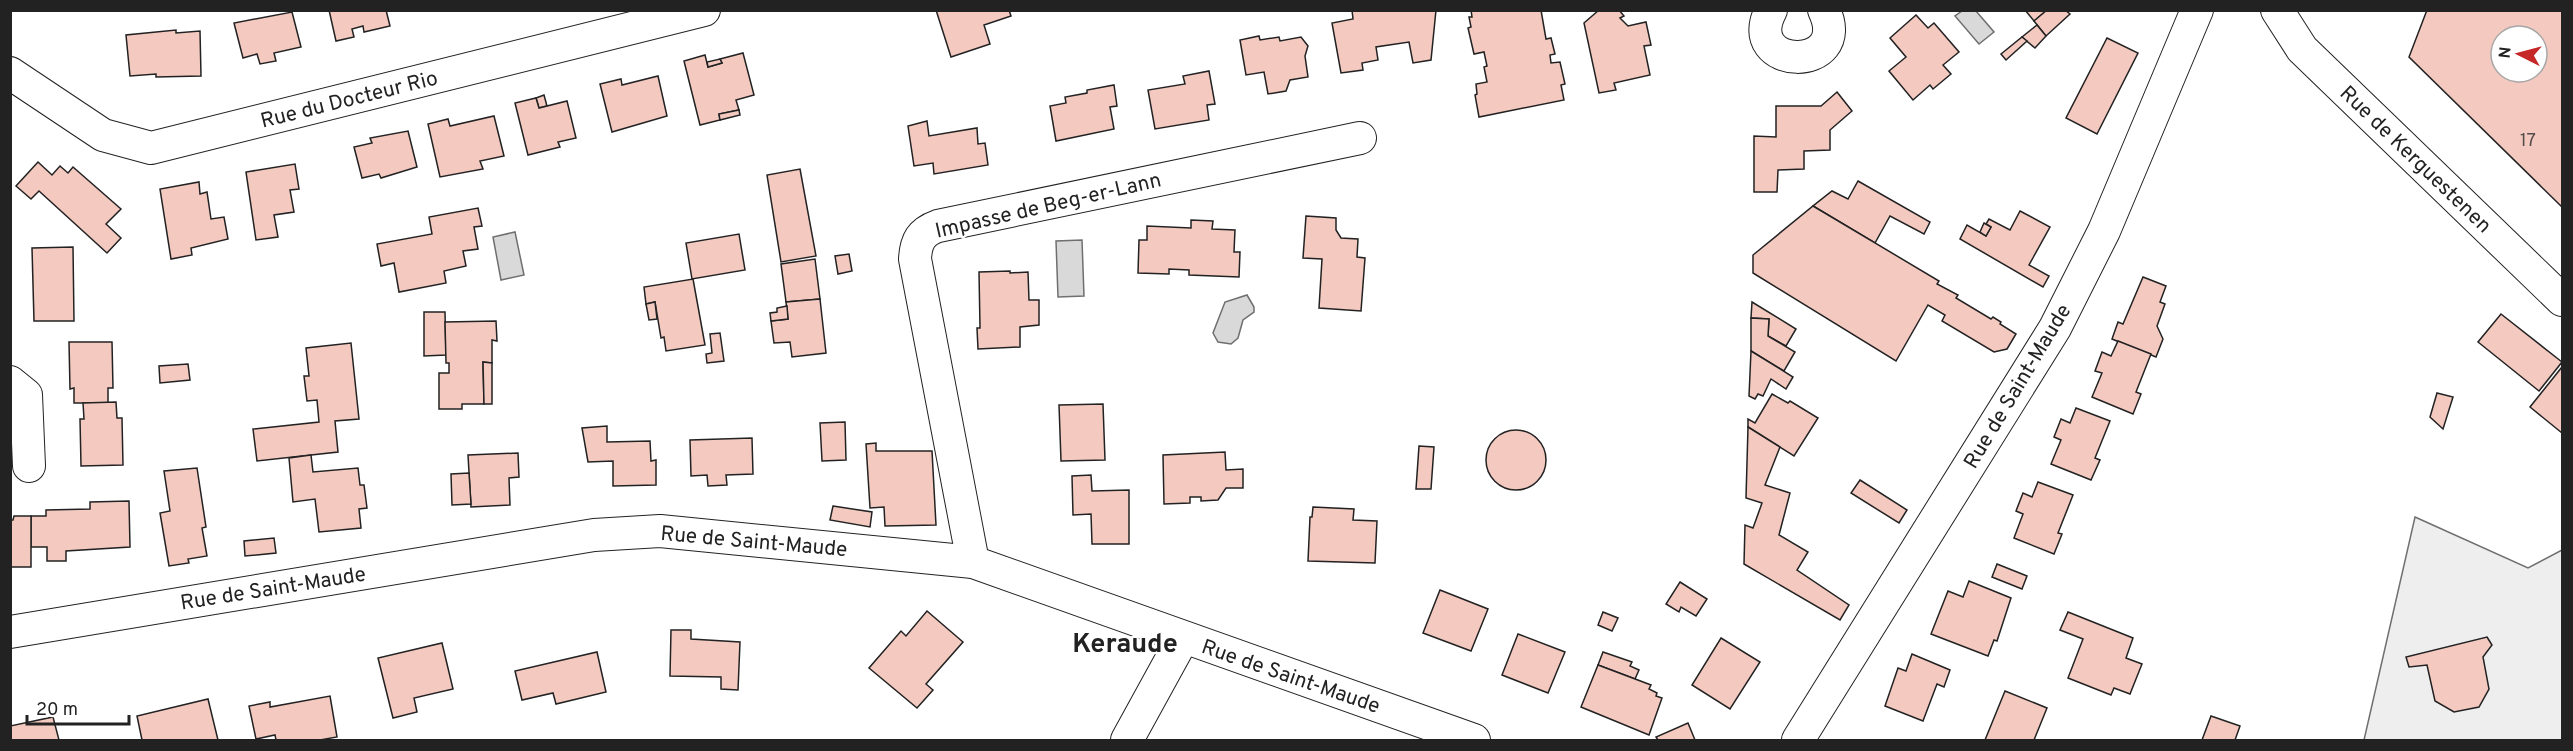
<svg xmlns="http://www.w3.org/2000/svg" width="2573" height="751" font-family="Overpass,sans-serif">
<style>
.green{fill:#eee;stroke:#6f6f6f;stroke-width:1.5}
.water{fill:#d9d9d9;stroke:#6f6f6f;stroke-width:1.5}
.building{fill:#f3c9c0;stroke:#222;stroke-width:1.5;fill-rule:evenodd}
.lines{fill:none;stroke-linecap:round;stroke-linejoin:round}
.minor-casing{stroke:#222;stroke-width:34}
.minor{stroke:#fff;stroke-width:32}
.labels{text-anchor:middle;stroke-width:4.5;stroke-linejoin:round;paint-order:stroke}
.number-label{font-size:18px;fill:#564c4a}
.street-label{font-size:21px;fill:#222;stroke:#fff}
.district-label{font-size:27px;font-weight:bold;fill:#222;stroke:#fff}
</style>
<rect width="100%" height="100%" fill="#fff"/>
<path class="green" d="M2415,517L2528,568L2562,550V740H2364Z"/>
<g class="water">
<path d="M1962,11H1976L1994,32L1979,44L1955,16Z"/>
<path d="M515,232L524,275L501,280L493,237Z"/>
<path d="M1082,240L1084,296L1058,297L1056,241Z"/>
<path d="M1247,295L1254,307V312L1243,320L1238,338L1231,344L1218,342L1213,333L1225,302Z"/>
</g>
<g class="building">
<path d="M329,10H386L390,26L364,32L363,26L352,29L354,37L336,41Z"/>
<path d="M936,10H1009L1011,16L984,25L990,44L951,57Z"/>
<path d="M1352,10H1436L1431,60L1413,63L1409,42L1376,47L1378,60L1362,63L1363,70L1341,73L1332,23L1353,19Z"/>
<path d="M1471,10H1541L1546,39L1551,38L1555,54L1550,55L1551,63L1560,62L1565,84L1561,85L1564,100L1479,117L1475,95L1477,94L1476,84L1487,82L1484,67L1487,66L1484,52L1474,54L1468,28L1471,27L1469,17H1472Z"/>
<path d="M1599,10H1619L1624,16L1620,18L1628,26L1646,22L1651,45L1644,46L1650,75L1614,83L1616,90L1599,93L1584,23Z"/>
<path d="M2025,10H2047L2034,21Z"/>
<path d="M2047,10H2065L2070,14L2046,36L2034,21Z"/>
<path d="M2427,10H2562V207L2409,57ZM2501,36H2537V72H2501Z"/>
<path d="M292,12L301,47L274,53L276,61L260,64L257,54L243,58L234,23Z"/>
<path d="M1916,15L1928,28L1934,23L1959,52L1943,65L1951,74L1933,89L1930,85L1913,100L1889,71L1906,57L1890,38Z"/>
<path d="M2037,25L2046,36L2035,48L2022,37Z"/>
<path d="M176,30V33L200,31L201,76L156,77V74L130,76L126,35Z"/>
<path d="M1259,36L1260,40L1279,37L1280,41L1301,37L1308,46L1305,56L1308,77L1290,80L1286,91L1268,94L1264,72L1246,75L1240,40Z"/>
<path d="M2022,37L2027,41L2006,60L2001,54Z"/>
<path d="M2107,38L2138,53L2097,134L2066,118Z"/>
<path d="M743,53L754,95L736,100L739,110L719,114L720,120L700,125L684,61L705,55L708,67L722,63L720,59Z"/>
<path d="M720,59L722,63L708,67L707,62Z"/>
<path d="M1209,71L1215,104L1207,105L1209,120L1155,129L1148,90L1185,84L1183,76Z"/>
<path d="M658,76L667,116L612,132L600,84L621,79L622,85Z"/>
<path d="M1114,85L1117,106L1110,107L1114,129L1056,141L1050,106L1066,103L1065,97L1087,93V90Z"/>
<path d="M1837,92L1852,111L1830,130V150L1804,151V169L1778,170L1777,192H1754V136L1776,137V106H1821Z"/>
<path d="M544,95L547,106L539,108L536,98Z"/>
<path d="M536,98L539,108L567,101L576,138L558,142L560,147L528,155L515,103Z"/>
<path d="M739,110L740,115L720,120L719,114Z"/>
<path d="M494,116L504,156L480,161L483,169L440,177L428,124L448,119L450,126Z"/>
<path d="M927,121L929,136L977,128L978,144L985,143L988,165L934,174L933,163L914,166L908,126Z"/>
<path d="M408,131L417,167L381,178L379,174L362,178L354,147L372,143L370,138Z"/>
<path d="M38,162L52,175L60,166L68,173L73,167L121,209L106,224L121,238L107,253L39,191L31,199L16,186Z"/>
<path d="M295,164L299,189L290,190L294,212L274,215L278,237L256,240L246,172Z"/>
<path d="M800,169L816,256L781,262L767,175Z"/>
<path d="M1858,181L1930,222L1924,234L1890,216L1875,243L1813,206L1832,191L1848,199Z"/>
<path d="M199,182L200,194L207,192L211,219L224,217L228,239L191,248L192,255L171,259L160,189Z"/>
<path d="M1813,206L1939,281L1937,284L1958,295L1956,298L1991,319L1993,317L2001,322L2000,324L2016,334L2007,349L1994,352L1942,321L1945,315L1928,305L1896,361L1753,273V255Z"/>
<path d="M478,208L482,226L474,227L478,249L463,251L466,266L444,271L446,283L399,292L394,263L381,266L377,244L432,234L429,217Z"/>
<path d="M2020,211L2050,227L2029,265L2049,276L2043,287L1960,239L1967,225L1986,236L1991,227L1986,224L1989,219L2010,230Z"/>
<path d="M1306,216L1336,218V230L1341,238L1358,239L1357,257L1365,258L1361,311L1319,308L1322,259L1303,258Z"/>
<path d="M1191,220L1213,221L1212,229L1235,230L1234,252H1240L1239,277L1189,275V270L1169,269V274L1138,273L1139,240H1147V226L1191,228Z"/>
<path d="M1984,223L1991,227L1986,236L1980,232Z"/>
<path d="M739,234L745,270L692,279L686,243Z"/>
<path d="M73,247L74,321H34L32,248Z"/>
<path d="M849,254L852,271L838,274L835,256Z"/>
<path d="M815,259L820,299L786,302L781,264Z"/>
<path d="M1010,271V273L1028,272L1029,300H1039V325L1020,327V347L978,349L977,328H980L979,272Z"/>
<path d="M2143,277L2166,286L2160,302L2165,304L2157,326L2163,339L2156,357L2112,339L2118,322L2123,324Z"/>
<path d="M693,279L705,345L666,351L664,337L661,338L655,302L646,304L644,287Z"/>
<path d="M820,299L826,353L792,357L790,342L774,343L771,321L788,319L786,302Z"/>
<path d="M655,302L657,319L649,320L646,304Z"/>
<path d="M1752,302L1796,329L1786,346L1768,336L1769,319L1751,318Z"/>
<path d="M787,306L788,319L771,321L770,313L777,312V308Z"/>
<path d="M424,312H445L446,355L424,356Z"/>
<path d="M2501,314L2562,362L2539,391L2478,342Z"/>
<path d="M1751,318L1769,319L1768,336L1795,352L1784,371L1751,351Z"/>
<path d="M496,321L497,341L492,340V363L483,362L484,404H462V409H439V373H449V363H446L445,322Z"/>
<path d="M720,333L724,361L707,363L706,354L712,353L710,334Z"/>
<path d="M2118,341L2151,354L2136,392L2141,394L2133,414L2092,397L2102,373L2095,371L2102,352L2111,356Z"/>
<path d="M69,342H112L113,388H108V403H74V388L70,389Z"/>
<path d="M351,343L359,419L335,421L338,452L257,461L253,429L319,422L317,400L307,401L304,376H309L306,348Z"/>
<path d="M1751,351L1793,377L1786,389L1771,379L1763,396L1758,394L1755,399L1749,396Z"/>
<path d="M483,362L492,363V404H484Z"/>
<path d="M188,364L190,380L160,383L159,366Z"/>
<path d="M2562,367V433L2530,407Z"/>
<path d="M2437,393L2453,397L2443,429L2430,417Z"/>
<path d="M1772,394L1788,403L1790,401L1818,418L1794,456L1748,427V419L1755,423Z"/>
<path d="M116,402L117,418H122L123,465L81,466L80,419H84L83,403Z"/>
<path d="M1103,404L1105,460L1061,461L1059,405Z"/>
<path d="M2076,408L2110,421L2095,458L2100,460L2091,480L2051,464L2061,440L2054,437L2061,419L2070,423Z"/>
<path d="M845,422L846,460L822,461L820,423Z"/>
<path d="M607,426V442L650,441L651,461L656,460V485L613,486V461L588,462L582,428Z"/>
<path d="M1748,427L1780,447L1765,485L1790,493L1779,535L1808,552L1797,570L1849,605L1840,620L1744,564L1745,525L1753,528L1762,503L1746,498Z"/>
<circle cx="1516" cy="460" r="30"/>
<path d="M752,438L753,474L726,475L727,485L708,486L707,475L691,476L690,440Z"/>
<path d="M876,443V451H932L936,525L885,526L884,507L870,508L866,444Z"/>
<path d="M1419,446L1434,447L1431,489H1416Z"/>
<path d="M1225,452L1226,470L1243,469V488H1226L1218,500L1201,501V497H1190V503L1164,504L1163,455Z"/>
<path d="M518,453L519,477L509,478L510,505L471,507L468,455Z"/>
<path d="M311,455L313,472L358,468L360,485H364L367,508L359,509L361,528L319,532L315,499L293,502L289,458Z"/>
<path d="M197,468L206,527L202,528L207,556L188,559L189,563L169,566L160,513L170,511L164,471Z"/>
<path d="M469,473L471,504L452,505L451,474Z"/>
<path d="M1091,475L1092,491L1129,490V544H1092L1091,514L1073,515L1072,476Z"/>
<path d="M1860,480L1907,510L1899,523L1851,493Z"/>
<path d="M2038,482L2073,495L2058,533L2062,534L2054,554L2014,538L2023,514L2016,511L2023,493L2032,497Z"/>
<path d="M129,501L130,547L66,551V561H47V547H31V516H46V510L90,509V502Z"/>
<path d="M833,506L872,512L870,527L830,520Z"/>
<path d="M1313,507L1354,509L1353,520L1377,521L1375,563L1308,561L1310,517H1312Z"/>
<path d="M14,516H31V567H10V520H13Z"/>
<path d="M274,538L276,553L245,556L244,541Z"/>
<path d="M1997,564L2027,576L2022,589L1992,577Z"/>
<path d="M1969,581L2011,598L1997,641L1994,640L1988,656L1931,634L1948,591L1963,597Z"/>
<path d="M1680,582L1707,599L1696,616L1681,607L1679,612L1666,604Z"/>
<path d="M1440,590L1488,609L1471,651L1423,633Z"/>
<path d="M927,611L963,642L926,684L933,690L917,708L869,668L901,631L906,636Z"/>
<path d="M1603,612L1618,618L1612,631L1598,625Z"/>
<path d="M2068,612L2133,638L2126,658L2142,664L2130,694L2114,688L2111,695L2068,678L2083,639L2060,630Z"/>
<path d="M671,630H691V639L740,642L738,690L721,689V677L670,676Z"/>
<path d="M1518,634L1565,652L1548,693L1502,675Z"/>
<path d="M2487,637L2492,645L2483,657L2489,689L2479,707L2454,712L2435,701L2427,665L2409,667L2406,657Z"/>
<path d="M1721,638L1760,662L1730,709L1692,685Z"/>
<path d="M442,643L453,689L414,698L417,712L393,718L378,658Z"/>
<path d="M597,652L606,692L556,704L553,693L522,700L515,671Z"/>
<path d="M1603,652L1632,662L1630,666L1639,670L1635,679L1598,665Z"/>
<path d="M1912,654L1950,670L1944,687L1937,684L1923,721L1885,706L1898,668L1906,671Z"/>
<path d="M1598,665L1651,685L1649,689L1657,693L1656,696L1662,698L1649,735L1581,707Z"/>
<path d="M2005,691L2047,708L2034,740H1985Z"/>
<path d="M330,696L337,737L320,740H276L275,735L256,739L249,706L270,702V707Z"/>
<path d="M208,699L218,740H142L137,716Z"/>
<path d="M2211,716L2240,726L2235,740H2202Z"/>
<path d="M53,717L59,740H10V726Z"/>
<path d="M1688,723L1695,740H1658L1656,737Z"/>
</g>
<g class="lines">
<g class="minor-casing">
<g id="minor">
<path d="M1771,10C1739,71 1854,74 1824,10"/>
<path d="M2277,10L2302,49L2562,300"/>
<path d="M10,73L103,135L151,148L704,10"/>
<path d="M10,382L26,395L29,466"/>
<path d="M973,562L915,259C916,241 921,232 938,226L1360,138"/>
<path d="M10,632L594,535L660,531L973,562L1474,740"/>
<path d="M1127,740L1183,638"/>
<path d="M1798,740L2055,328L2104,231L2197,10"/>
</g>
</g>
<use href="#minor" class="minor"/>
</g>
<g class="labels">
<g class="number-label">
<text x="2528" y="146">17</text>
</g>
<g class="street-label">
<text transform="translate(349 99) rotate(-14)" y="7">Rue du Docteur Rio</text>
<text transform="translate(2416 159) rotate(44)" y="7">Rue de Kerguestenen</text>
<text transform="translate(1048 205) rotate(-13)" y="7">Impasse de Beg-er-Lann</text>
<text transform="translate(2017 386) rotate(-59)" y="7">Rue de Saint-Maude</text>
<text transform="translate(754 541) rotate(5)" y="7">Rue de Saint-Maude</text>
<text transform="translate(273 588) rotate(-9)" y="7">Rue de Saint-Maude</text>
<text transform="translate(1291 676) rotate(19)" y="7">Rue de Saint-Maude</text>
</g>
<g class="district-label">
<text x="1125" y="652">Keraude</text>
</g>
</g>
<rect width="2573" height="751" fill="none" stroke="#222222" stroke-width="24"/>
<g transform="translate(2519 54) rotate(276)"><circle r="28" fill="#ffffff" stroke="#a7a7a7" stroke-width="1.5"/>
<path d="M0-4.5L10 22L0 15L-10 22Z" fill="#c62828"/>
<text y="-9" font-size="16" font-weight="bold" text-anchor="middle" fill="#222222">N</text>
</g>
<path d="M27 715v9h102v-9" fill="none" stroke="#222222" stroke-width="3"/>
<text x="36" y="715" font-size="18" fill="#222222" stroke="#ffffff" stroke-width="4.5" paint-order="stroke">20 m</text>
</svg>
